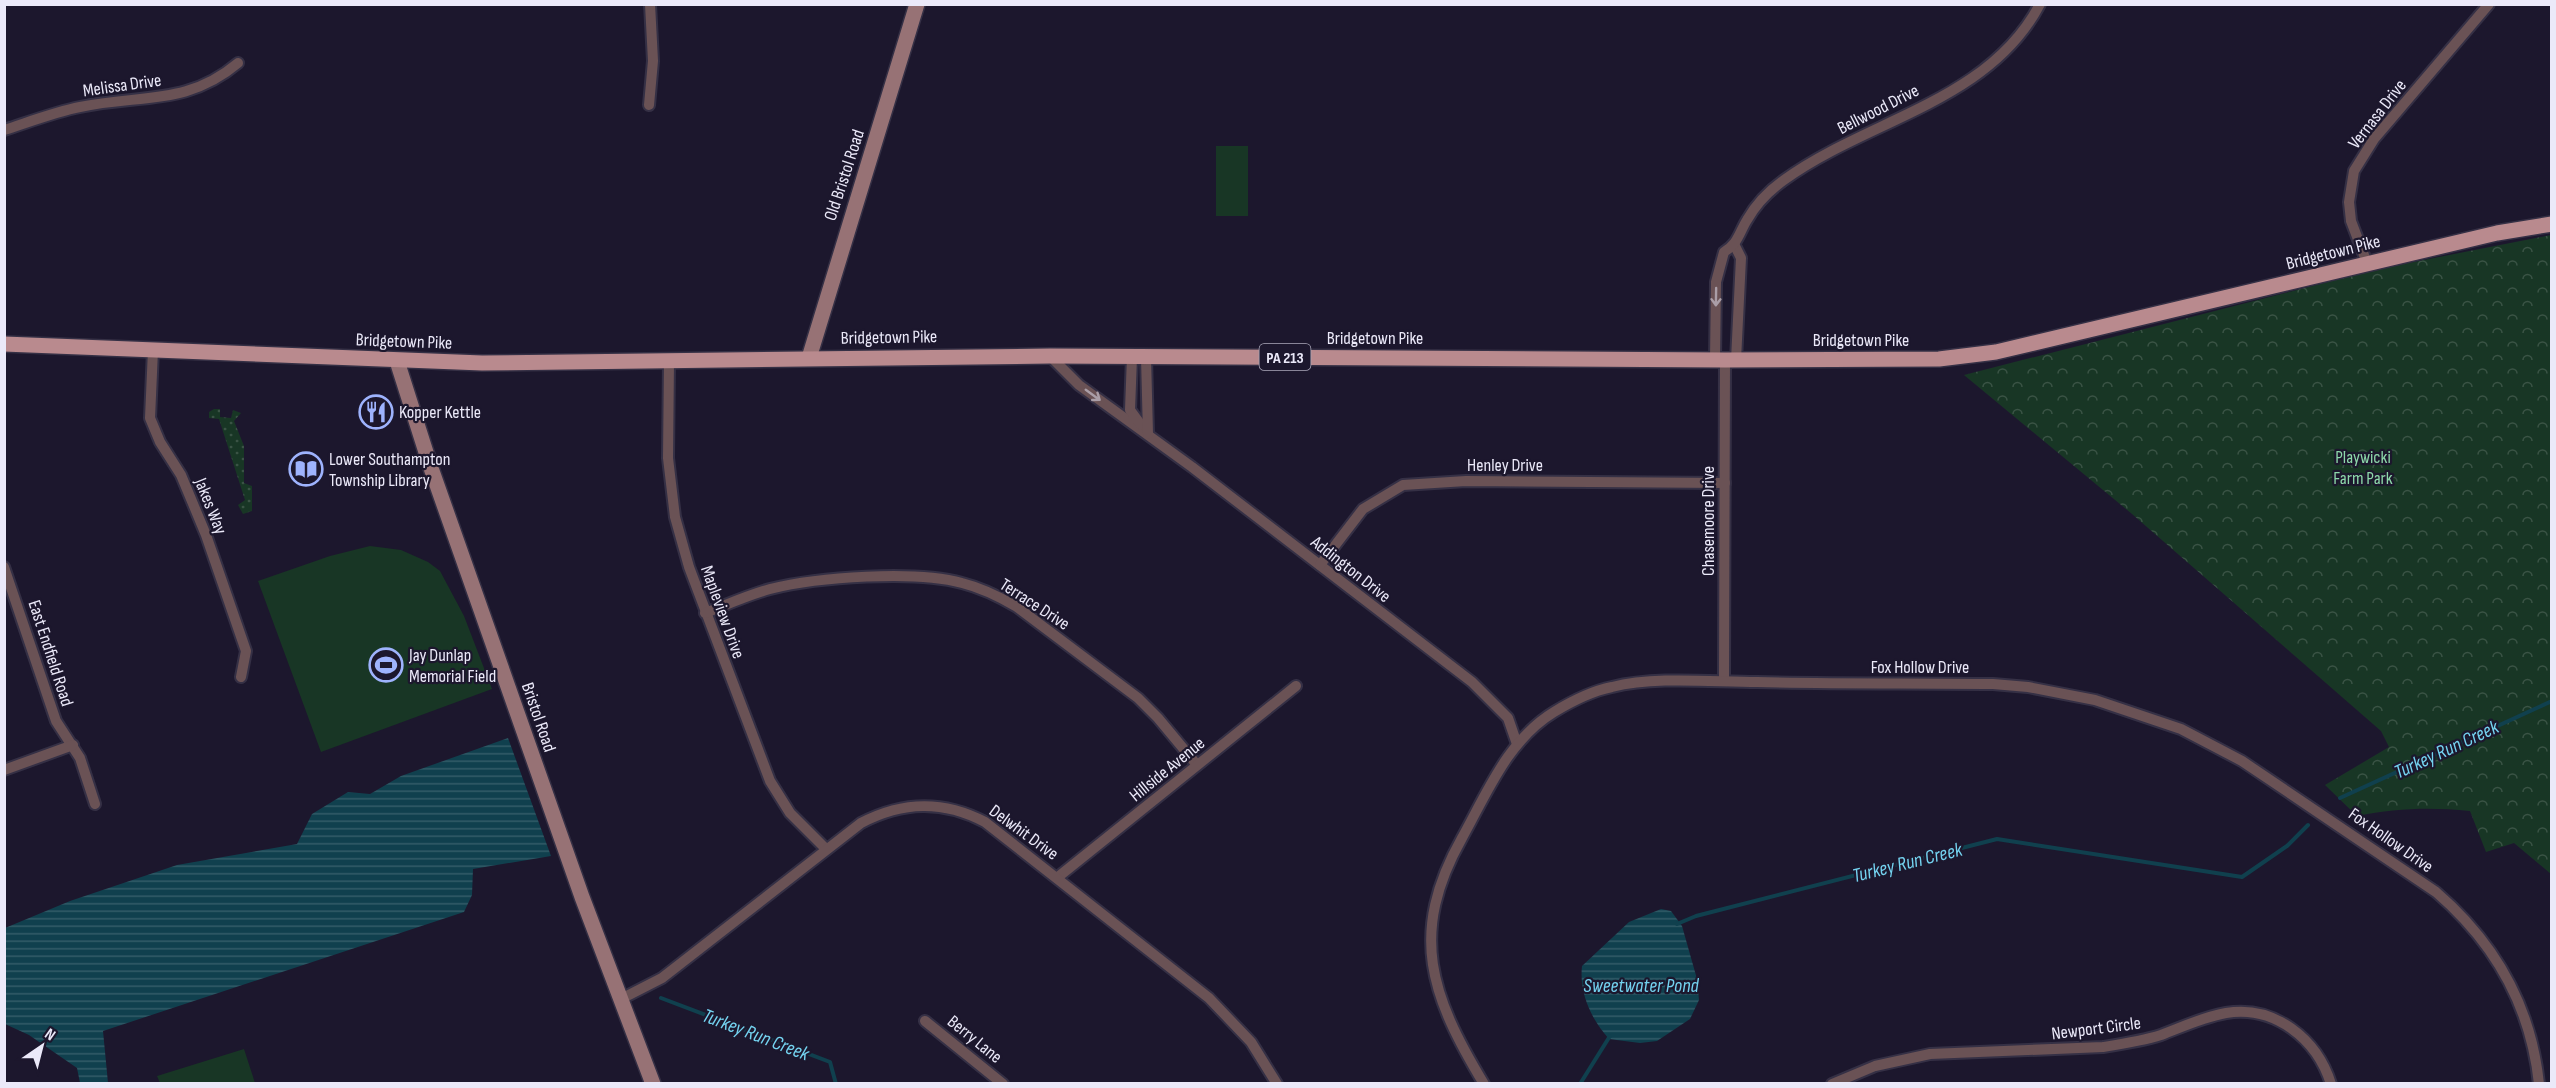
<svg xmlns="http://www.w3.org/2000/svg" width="2556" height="1088" font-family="'Sofia Sans Condensed',sans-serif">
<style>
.grass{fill:url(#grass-dots)}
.forest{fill:url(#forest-crowns)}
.pitch{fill:#183625}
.water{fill:url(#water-rules)}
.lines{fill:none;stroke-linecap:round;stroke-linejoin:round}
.stream{stroke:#10404e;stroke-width:4}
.minor-casing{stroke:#353045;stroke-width:14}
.secondary-casing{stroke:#353045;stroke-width:18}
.primary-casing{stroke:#353045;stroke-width:18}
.minor{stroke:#6a5255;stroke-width:10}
.secondary{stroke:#977275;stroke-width:15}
.primary{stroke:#b98a8e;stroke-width:15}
.oneway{stroke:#aa9ea7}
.labels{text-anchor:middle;stroke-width:4.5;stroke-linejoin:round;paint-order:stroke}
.shield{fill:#1c172d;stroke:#adaabc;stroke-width:1.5}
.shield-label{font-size:16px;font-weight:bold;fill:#ebe9f9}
.street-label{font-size:18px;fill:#ebe9f9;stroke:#1c172d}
.poi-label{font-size:18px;fill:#ebe9f9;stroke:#1c172d;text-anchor:start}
.park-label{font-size:18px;fill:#8dd8aa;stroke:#1c172d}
.water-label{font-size:20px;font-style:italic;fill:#74d3f0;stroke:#1c172d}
</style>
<defs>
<pattern id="grass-dots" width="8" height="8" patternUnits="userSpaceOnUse" patternTransform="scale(1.5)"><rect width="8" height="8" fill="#183625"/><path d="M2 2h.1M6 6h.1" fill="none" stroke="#3a5345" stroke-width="1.8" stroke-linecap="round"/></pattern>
<pattern id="forest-crowns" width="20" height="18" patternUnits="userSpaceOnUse" patternTransform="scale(1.5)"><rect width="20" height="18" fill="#183625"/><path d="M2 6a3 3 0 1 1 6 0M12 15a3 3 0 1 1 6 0" fill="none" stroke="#3a5345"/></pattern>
<pattern id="water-rules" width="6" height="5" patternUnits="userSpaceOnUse" patternTransform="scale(1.5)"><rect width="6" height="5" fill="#10404e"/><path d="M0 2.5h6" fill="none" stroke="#335c68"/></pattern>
</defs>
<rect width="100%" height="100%" fill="#1c172d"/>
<path class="grass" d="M214,409H220V417L231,418L233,410L241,413L234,421L244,446V483L252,486V511L243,514L238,505L245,500L219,419L209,418V412Z"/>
<path class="forest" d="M2551,235H2552L2551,874L2514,843L2486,852L2470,811C2431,807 2396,808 2357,816L2325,785L2389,747L2381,731L2132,514L1964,375L2383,268Z"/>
<g class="pitch">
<rect x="1216" y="146" width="32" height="70"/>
<path d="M370,546L401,550L428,562L440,571L464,616L492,689L321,752L258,581L330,556Z"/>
<path d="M244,1049L255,1083H160L157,1076Z"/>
</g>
<g class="water">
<path d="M508,738L551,856L473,869L472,895L464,912L103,1031L108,1083H80L77,1068L29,1035L5,1024V928L70,901L177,865L297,844L312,814L348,792L370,794L401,776Z"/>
<path d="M1661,909L1671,911L1682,926L1697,979L1699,1000L1690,1019L1657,1041L1640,1043L1609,1039C1591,1019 1579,993 1582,966L1629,922Z"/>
</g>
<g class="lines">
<g class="stream">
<path d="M2340,798L2552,701"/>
<path d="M1677,924L1696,916L1997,839L2242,877L2287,846L2308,825"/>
<path d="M661,998L830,1062L836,1084"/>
<path d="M1580,1084L1610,1036"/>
</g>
<g class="minor-casing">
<g id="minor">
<path d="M649,105L653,61L650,4"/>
<path d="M4,130C29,122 55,112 80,107C141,94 187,106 238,63"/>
<path d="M1735,246L1741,258L1736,360"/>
<path d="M2367,263L2351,221L2349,202L2354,171L2374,139L2489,4"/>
<path d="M153,350L150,418L160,442L181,475L206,535L246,651L241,677"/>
<path d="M1050,356L1079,385L1192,467L1472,682L1508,718L1517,744"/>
<path d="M1132,357L1130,410L1141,425"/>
<path d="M1146,357L1148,434"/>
<path d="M1715,360L1716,282L1724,252C1738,244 1739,233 1747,220C1756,204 1770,190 1784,180C1868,119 1989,102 2040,4"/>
<path d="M669,361L668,458L675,517L689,567L770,781L790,813L826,849"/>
<path d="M1320,565L1363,509L1403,485L1466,481L1725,483"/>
<path d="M4,567L56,721L80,758L95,804"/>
<path d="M705,613C726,605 748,595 770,589C818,577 915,570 962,583C982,588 1000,597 1017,607L1138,698L1158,718L1197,765"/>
<path d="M1724,681L1725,360"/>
<path d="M4,770L73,745"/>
<path d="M1058,877L1296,686"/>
<path d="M621,999L662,978L861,823C903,801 943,800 985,822L1209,998L1251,1042L1277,1084"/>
<path d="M925,1021L1003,1084"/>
<path d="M1484,1084C1431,996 1408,934 1462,838C1487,793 1508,740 1554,712C1572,701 1592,691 1612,687C1656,676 1712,682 1757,682C1836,684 1915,683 1993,684L2028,687L2095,700L2181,729L2242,761L2436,892C2494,942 2531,1006 2539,1084"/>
<path d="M1832,1084L1875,1066L1930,1054L2103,1047C2122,1044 2142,1041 2161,1035C2182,1027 2203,1017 2226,1013C2275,1005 2317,1039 2331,1084"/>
</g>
</g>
<g class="secondary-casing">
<g id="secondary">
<path d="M809,358L917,4"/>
<path d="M397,361L431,468L582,897L653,1084"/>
</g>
</g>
<g class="primary-casing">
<path id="primary" d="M4,344L482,363L1050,356L1725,360L1939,359L1996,352L2497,233L2552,224"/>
</g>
<use href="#minor" class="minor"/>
<use href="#secondary" class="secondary"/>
<use href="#primary" class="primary"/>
</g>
<defs><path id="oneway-shaft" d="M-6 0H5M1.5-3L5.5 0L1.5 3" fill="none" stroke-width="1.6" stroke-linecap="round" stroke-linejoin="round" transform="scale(1.5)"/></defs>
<g class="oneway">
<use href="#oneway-shaft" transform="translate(1716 297) rotate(91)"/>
<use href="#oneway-shaft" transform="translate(1093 395) rotate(36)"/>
</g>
<defs>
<g id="restaurant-ring" transform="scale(1.725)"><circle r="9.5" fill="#1c172d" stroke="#9eb3fd" stroke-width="1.5"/><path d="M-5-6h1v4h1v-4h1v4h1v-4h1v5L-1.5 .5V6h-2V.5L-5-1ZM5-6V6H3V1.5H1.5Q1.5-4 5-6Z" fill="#9eb3fd"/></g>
<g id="library-ring" transform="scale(1.725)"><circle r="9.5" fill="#1c172d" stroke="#9eb3fd" stroke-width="1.5"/><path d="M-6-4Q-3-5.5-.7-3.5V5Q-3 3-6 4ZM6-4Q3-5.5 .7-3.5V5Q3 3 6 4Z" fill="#9eb3fd"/></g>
<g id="stadium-ring" transform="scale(1.725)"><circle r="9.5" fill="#1c172d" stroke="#9eb3fd" stroke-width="1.5"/><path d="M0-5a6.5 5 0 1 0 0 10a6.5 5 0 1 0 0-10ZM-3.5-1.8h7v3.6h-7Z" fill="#9eb3fd"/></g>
</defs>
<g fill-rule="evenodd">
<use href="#restaurant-ring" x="376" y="412"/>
<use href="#library-ring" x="306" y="469"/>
<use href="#stadium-ring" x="386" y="665"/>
</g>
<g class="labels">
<rect class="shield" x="1259.5" y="344" width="51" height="26" rx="4.5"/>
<g class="shield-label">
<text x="1285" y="363">PA 213</text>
</g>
<g class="street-label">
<text transform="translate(122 85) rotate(-8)" y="6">Melissa Drive</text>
<text transform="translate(1878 109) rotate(-27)" y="6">Bellwood Drive</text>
<text transform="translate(2377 114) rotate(-52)" y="6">Vernasa Drive</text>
<text transform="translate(844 175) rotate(-72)" y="6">Old Bristol Road</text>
<text transform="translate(2333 252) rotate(-14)" y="6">Bridgetown Pike</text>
<text transform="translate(889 337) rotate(-1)" y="6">Bridgetown Pike</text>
<text x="1375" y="344">Bridgetown Pike</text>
<text x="1861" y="346">Bridgetown Pike</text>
<text transform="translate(404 341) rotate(2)" y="6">Bridgetown Pike</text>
<text x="1505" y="471">Henley Drive</text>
<text transform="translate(211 506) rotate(68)" y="6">Jakes Way</text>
<text transform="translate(1708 521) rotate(-90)" y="6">Chasemoore Drive</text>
<text transform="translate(1351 569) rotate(38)" y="6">Addington Drive</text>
<text transform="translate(1035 604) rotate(33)" y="6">Terrace Drive</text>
<text transform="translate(723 612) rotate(70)" y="6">Mapleview Drive</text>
<text transform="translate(51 653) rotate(72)" y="6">East Endfield Road</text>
<text x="1920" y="673">Fox Hollow Drive</text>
<text transform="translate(539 717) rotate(71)" y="6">Bristol Road</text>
<text transform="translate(1167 769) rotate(-39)" y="6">Hillside Avenue</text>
<text transform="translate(1024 832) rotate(36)" y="6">Delwhit Drive</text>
<text transform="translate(2391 840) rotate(35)" y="6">Fox Hollow Drive</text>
<text transform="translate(2096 1028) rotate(-7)" y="6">Newport Circle</text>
<text transform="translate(975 1039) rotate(39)" y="6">Berry Lane</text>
</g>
<g class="poi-label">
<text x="399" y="418">Kopper Kettle</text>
<text x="329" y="465">Lower Southampton<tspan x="329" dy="21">Township Library</tspan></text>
<text x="409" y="661">Jay Dunlap<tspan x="409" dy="21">Memorial Field</tspan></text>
</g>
<g class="park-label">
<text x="2363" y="463">Playwicki<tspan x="2363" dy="21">Farm Park</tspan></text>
</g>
<g class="water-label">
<text transform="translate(2446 749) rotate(-25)" y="7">Turkey Run Creek</text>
<text transform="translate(1907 862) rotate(-14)" y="7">Turkey Run Creek</text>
<text x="1641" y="992">Sweetwater Pond</text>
<text transform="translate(756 1034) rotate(21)" y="7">Turkey Run Creek</text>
</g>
</g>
<rect width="2556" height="1088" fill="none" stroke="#ebe9f9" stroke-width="12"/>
<g transform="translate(42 1046) rotate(35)" stroke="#1c172d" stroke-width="4.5" paint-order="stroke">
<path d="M0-4.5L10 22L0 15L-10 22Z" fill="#ebe9f9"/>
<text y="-9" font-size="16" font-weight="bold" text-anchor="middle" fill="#ebe9f9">N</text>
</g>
</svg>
